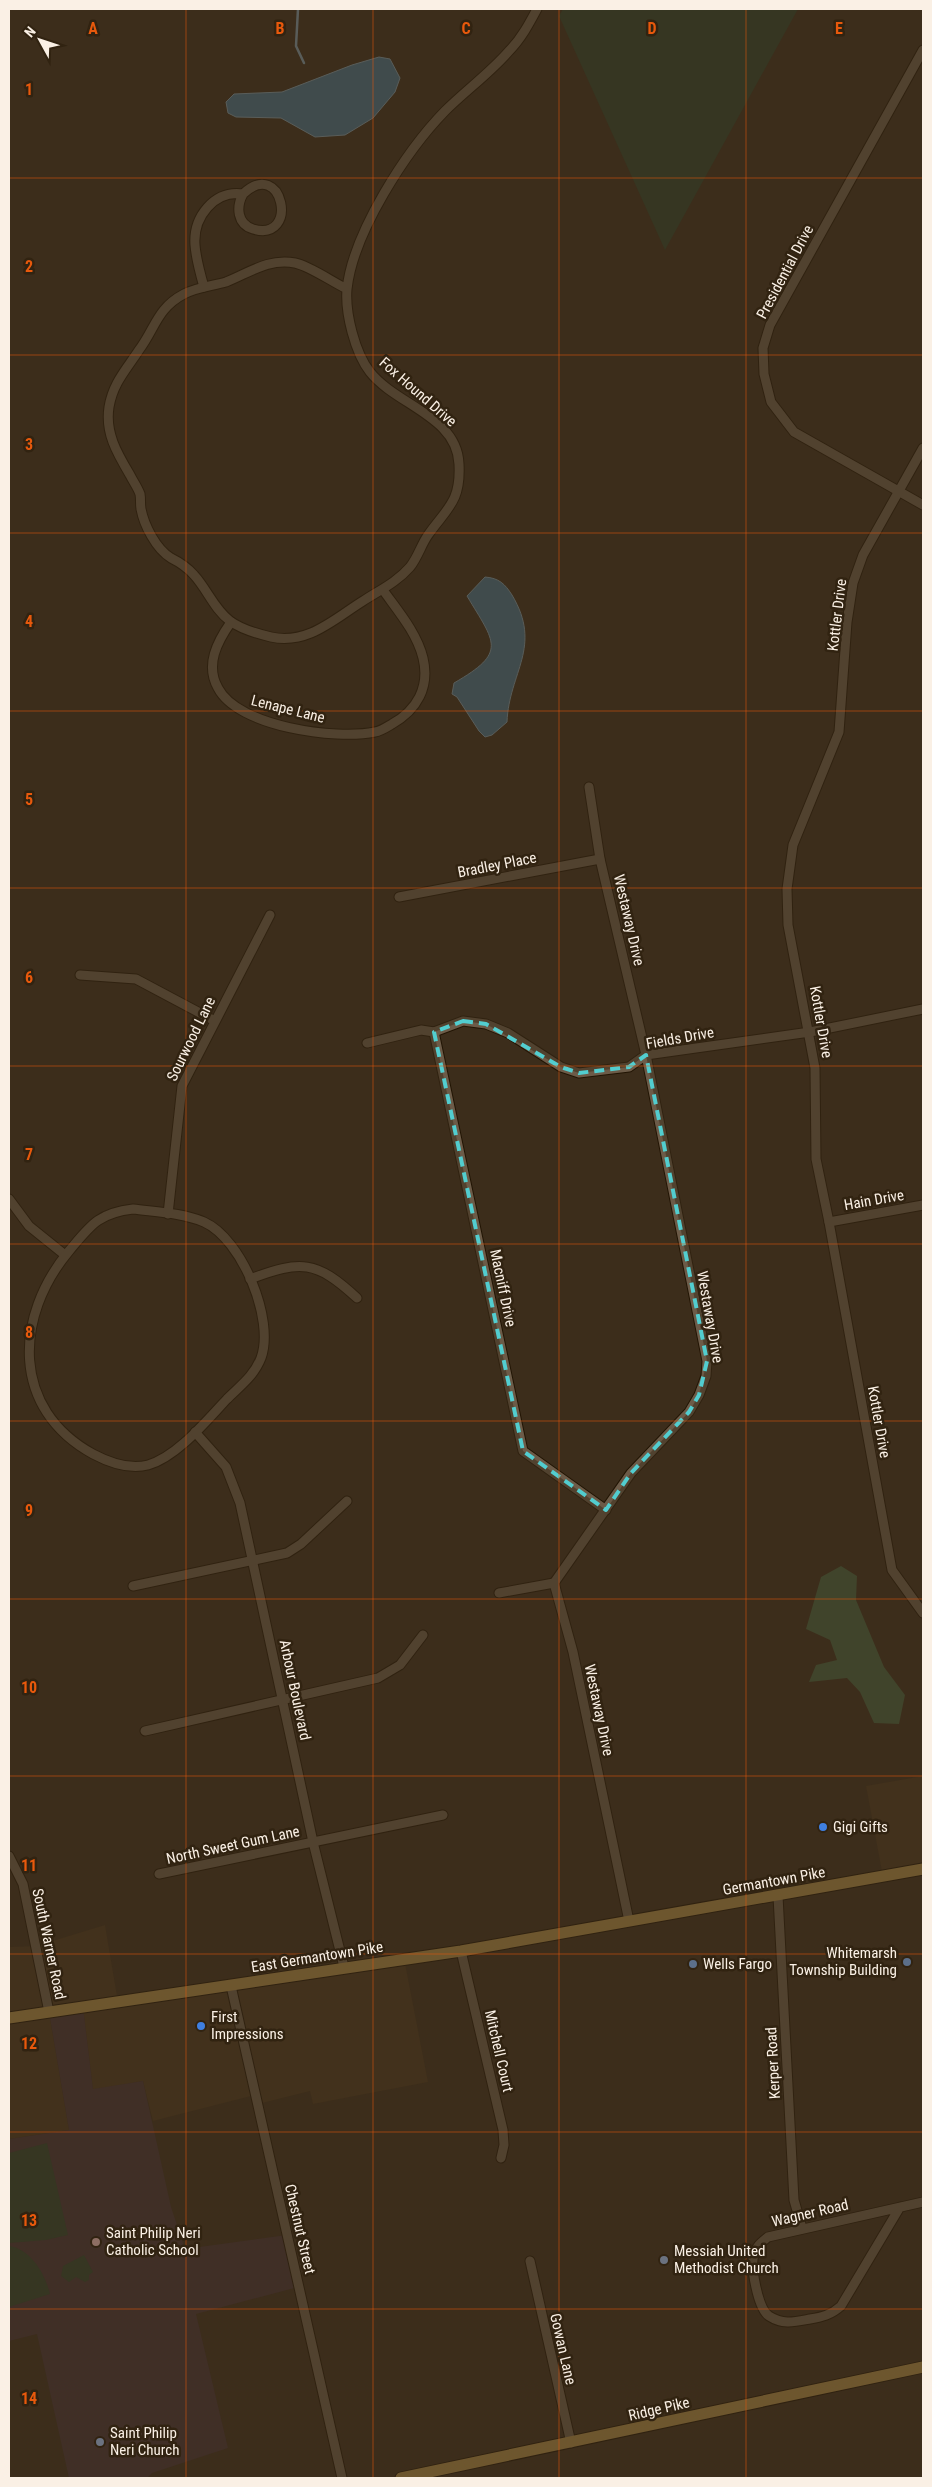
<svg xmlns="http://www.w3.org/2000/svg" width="932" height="2487" font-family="'Roboto Condensed',sans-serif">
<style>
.built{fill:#49351d}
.education{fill:#453134}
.green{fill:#2f402a}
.forest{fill:#465f3e}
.water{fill:#466f88;stroke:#7c96a4}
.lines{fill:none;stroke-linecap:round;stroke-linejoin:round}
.stream{stroke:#7c96a4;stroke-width:2.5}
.minor-casing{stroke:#221504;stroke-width:11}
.major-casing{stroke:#221504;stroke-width:13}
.minor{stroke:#6c5b48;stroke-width:9}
.major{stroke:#a98746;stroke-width:11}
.marked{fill:none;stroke:#52cdcf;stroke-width:4;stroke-dasharray:10 6;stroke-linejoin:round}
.grid{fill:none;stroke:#e8590c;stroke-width:1;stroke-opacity:0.55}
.shop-dot{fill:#3f7fe0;stroke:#312311;stroke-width:2}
.service-dot{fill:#5c6f8a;stroke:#312311;stroke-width:2}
.education-dot{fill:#8d6e63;stroke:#312311;stroke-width:2}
.worship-dot{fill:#6b7280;stroke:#312311;stroke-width:2}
.labels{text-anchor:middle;stroke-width:5;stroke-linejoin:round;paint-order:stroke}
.street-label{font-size:15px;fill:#faf0e5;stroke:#312311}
.poi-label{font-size:15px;fill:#faf0e5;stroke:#312311;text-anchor:start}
.grid-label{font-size:16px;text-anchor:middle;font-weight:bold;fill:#e8590c;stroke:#312311;stroke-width:5;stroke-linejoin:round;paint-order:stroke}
</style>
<rect width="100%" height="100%" fill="#3c2d1b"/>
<g class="built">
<path d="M923,1776V1869L883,1877L866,1786Z"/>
<path d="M105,1925L118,2002L404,1958L428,2082L313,2104L310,2091L258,2104L255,2095L153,2121L143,2081L93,2090L83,2008L49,2012L69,2130L9,2139V1947L36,1946Z"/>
</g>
<path class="education" d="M83,2007L93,2089L143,2081L171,2207L185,2249L287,2235L298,2287L196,2314L228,2448L152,2473L147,2478H69L37,2334L9,2341V2139L69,2130L49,2012Z"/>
<g class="green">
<path d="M563,9H798L665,250L559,16Z"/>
<path d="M47,2143L68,2235L46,2240L9,2243V2153Z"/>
<path d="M9,2246C31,2249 45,2274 50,2294L9,2307Z"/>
<path d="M84,2255L93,2272L89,2275V2280L85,2282L76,2277L69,2282L61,2276L63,2266Z"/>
</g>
<path class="forest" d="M841,1566L857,1576L856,1600L884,1667L905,1695L899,1724L874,1723L860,1692L847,1678L809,1682L816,1665L837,1660L830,1640L806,1629L821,1577Z"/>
<g class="water">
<path d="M379,57L390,59L400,78L395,92L373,118L345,135L315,137L281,118L236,117L228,113L226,102L234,94L282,92L352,65Z"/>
<path d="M485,577C499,578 505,584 512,595C543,647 509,672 507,722L492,735L485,737L479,731L457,697L452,694L454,683C508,652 495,643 467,596Z"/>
</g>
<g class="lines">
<path class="stream" d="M298,9L296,46L304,63"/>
<g class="minor-casing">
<g id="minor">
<path d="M923,50L770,325L763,348L764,374L771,402L794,432L923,505"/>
<path d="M204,287C200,273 196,259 195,245C193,217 214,190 243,194C283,156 300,243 253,229C237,224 236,207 243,194"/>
<path d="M347,289C332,282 310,266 295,263C268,258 249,273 226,282C212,286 197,287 184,294C157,308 155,329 139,350C126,370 113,383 109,407C105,433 117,453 130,475C133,481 138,488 140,494C141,499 140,504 141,509C144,525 156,549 171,558C179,562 188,568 194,575C207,589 214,609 230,621C241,629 258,634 271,637C308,645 334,619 363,601C380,590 397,582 410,567C418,557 421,545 428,535C447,508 461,502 459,464C457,416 396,405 370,372C355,353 345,313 347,289C353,233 406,151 445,111C465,91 490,73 509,51C521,39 529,24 537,9"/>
<path d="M923,448L863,555L853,583L847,622L839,732L793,845L787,889L788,925L815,1068L816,1159L829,1222L892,1570L923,1613"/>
<path d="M231,622C217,642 205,665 218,688C238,727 336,740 375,732C381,731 387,727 392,724C417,710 430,687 423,658C417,633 398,611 383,590"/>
<path d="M589,787L600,859L646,1055L707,1361L706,1376L699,1395L689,1412L631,1473L554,1583L573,1652L629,1921"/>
<path d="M399,897L600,859"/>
<path d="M80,975L136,979L215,1021"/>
<path d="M434,1032L523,1451L606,1510"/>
<path d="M367,1043L421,1030L434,1032L463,1021L486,1024L508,1033L561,1067L579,1073L629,1067L646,1055L810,1032L923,1009"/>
<path d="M9,1199L29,1226L65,1255"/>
<path d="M133,1209C156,1212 183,1213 204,1222C242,1239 275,1320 261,1358C254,1376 240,1386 227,1399C207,1420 177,1457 148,1465C129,1470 110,1463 93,1454C11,1409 14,1317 69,1251C90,1226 98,1213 133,1209Z"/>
<path d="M168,1214L182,1086L270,915"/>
<path d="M829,1222L923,1205"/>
<path d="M250,1279C301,1260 316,1260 357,1298"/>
<path d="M195,1432L226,1467L240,1503L313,1842L344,1967"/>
<path d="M133,1586L287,1553L301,1544L347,1501"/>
<path d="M499,1593L554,1583"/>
<path d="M145,1731L378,1678L400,1665L423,1635"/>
<path d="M9,1856L23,1884L49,2012"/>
<path d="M159,1874L443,1815"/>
<path d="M778,1896L794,2200L802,2228"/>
<path d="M461,1951L503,2130L504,2145L501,2158"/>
<path d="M231,1986L342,2478"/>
<path d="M900,2207L841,2306C831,2315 822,2317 810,2319C794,2322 783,2325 769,2316C758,2309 750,2266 754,2254C756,2246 762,2242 768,2237L923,2202"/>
<path d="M530,2261L571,2443"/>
</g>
</g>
<g class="major-casing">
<g id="major">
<path d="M9,2018L461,1951L923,1869"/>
<path d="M401,2478L923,2367"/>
</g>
</g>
<use href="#minor" class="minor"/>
<use href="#major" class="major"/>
</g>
<path d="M0 0H932V2487H0ZM463,1021L486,1024L561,1067L579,1073L629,1067L646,1055L707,1361L699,1395L689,1412L631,1473L606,1510L523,1451L434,1032Z" fill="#3c2d1b" fill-opacity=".55" fill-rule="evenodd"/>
<path class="marked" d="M463,1021L486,1024L561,1067L579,1073L629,1067L646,1055L707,1361L699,1395L689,1412L631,1473L606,1510L523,1451L434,1032Z"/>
<path class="grid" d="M186,9V2478M373,9V2478M559,9V2478M746,9V2478M9,178H923M9,355H923M9,533H923M9,711H923M9,888H923M9,1066H923M9,1244H923M9,1421H923M9,1599H923M9,1776H923M9,1954H923M9,2132H923M9,2309H923"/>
<g class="shop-dot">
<circle cx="823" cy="1827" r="5"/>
<circle cx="201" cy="2026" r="5"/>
</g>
<g class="service-dot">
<circle cx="907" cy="1962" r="5"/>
<circle cx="693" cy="1964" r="5"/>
</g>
<circle class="education-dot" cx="96" cy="2242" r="5"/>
<g class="worship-dot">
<circle cx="664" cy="2260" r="5"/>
<circle cx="100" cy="2442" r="5"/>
</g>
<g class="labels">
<g class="street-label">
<text transform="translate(785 272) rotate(-62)" y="5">Presidential Drive</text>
<text transform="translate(418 392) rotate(41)" y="5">Fox Hound Drive</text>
<text transform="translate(837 615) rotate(-83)" y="5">Kottler Drive</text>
<text transform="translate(288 709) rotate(14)" y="5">Lenape Lane</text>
<text transform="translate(497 865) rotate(-11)" y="5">Bradley Place</text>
<text transform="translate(629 920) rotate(77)" y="5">Westaway Drive</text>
<text transform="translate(821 1022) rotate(80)" y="5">Kottler Drive</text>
<text transform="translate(680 1038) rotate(-10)" y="5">Fields Drive</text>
<text transform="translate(191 1039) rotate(-64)" y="5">Sourwood Lane</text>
<text transform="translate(874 1200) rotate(-10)" y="5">Hain Drive</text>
<text transform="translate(503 1288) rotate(78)" y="5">Macniff Drive</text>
<text transform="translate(710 1317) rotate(80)" y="5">Westaway Drive</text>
<text transform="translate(879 1422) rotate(80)" y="5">Kottler Drive</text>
<text transform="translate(295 1690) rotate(78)" y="5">Arbour Boulevard</text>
<text transform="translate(599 1710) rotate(78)" y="5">Westaway Drive</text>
<text transform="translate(233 1845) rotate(-12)" y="5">North Sweet Gum Lane</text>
<text transform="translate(774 1881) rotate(-10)" y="5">Germantown Pike</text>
<text transform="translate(49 1944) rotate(78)" y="5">South Warner Road</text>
<text transform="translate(317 1957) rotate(-9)" y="5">East Germantown Pike</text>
<text transform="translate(499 2051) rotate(77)" y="5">Mitchell Court</text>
<text transform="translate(773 2063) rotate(-93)" y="5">Kerper Road</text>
<text transform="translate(810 2213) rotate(-13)" y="5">Wagner Road</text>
<text transform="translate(300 2229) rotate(77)" y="5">Chestnut Street</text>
<text transform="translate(563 2349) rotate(77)" y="5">Gowan Lane</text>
<text transform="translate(659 2409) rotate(-13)" y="5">Ridge Pike</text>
</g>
<g class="poi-label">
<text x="833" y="1832">Gigi Gifts</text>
<text x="897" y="1958" text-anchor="end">Whitemarsh<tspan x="897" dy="17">Township Building</tspan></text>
<text x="703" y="1969">Wells Fargo</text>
<text x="211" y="2022">First<tspan x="211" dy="17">Impressions</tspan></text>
<text x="106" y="2238">Saint Philip Neri<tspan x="106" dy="17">Catholic School</tspan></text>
<text x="674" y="2256">Messiah United<tspan x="674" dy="17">Methodist Church</tspan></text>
<text x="110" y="2438">Saint Philip<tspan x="110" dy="17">Neri Church</tspan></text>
</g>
</g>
<g class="grid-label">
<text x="93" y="34">A</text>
<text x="280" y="34">B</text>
<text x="466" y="34">C</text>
<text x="652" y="34">D</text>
<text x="839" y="34">E</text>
<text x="29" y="95">1</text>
<text x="29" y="272">2</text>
<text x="29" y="450">3</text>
<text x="29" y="627">4</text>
<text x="29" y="805">5</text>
<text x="29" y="983">6</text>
<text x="29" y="1160">7</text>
<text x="29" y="1338">8</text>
<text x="29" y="1516">9</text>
<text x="29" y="1693">10</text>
<text x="29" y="1871">11</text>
<text x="29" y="2049">12</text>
<text x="29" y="2226">13</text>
<text x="29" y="2404">14</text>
</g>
<rect width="932" height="2487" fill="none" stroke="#faf0e5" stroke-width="20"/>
<g transform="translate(40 40) rotate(310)" stroke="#312311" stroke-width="4" paint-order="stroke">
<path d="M0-4L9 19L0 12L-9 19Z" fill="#faf0e5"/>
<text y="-8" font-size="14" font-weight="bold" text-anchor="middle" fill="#faf0e5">N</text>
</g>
</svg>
